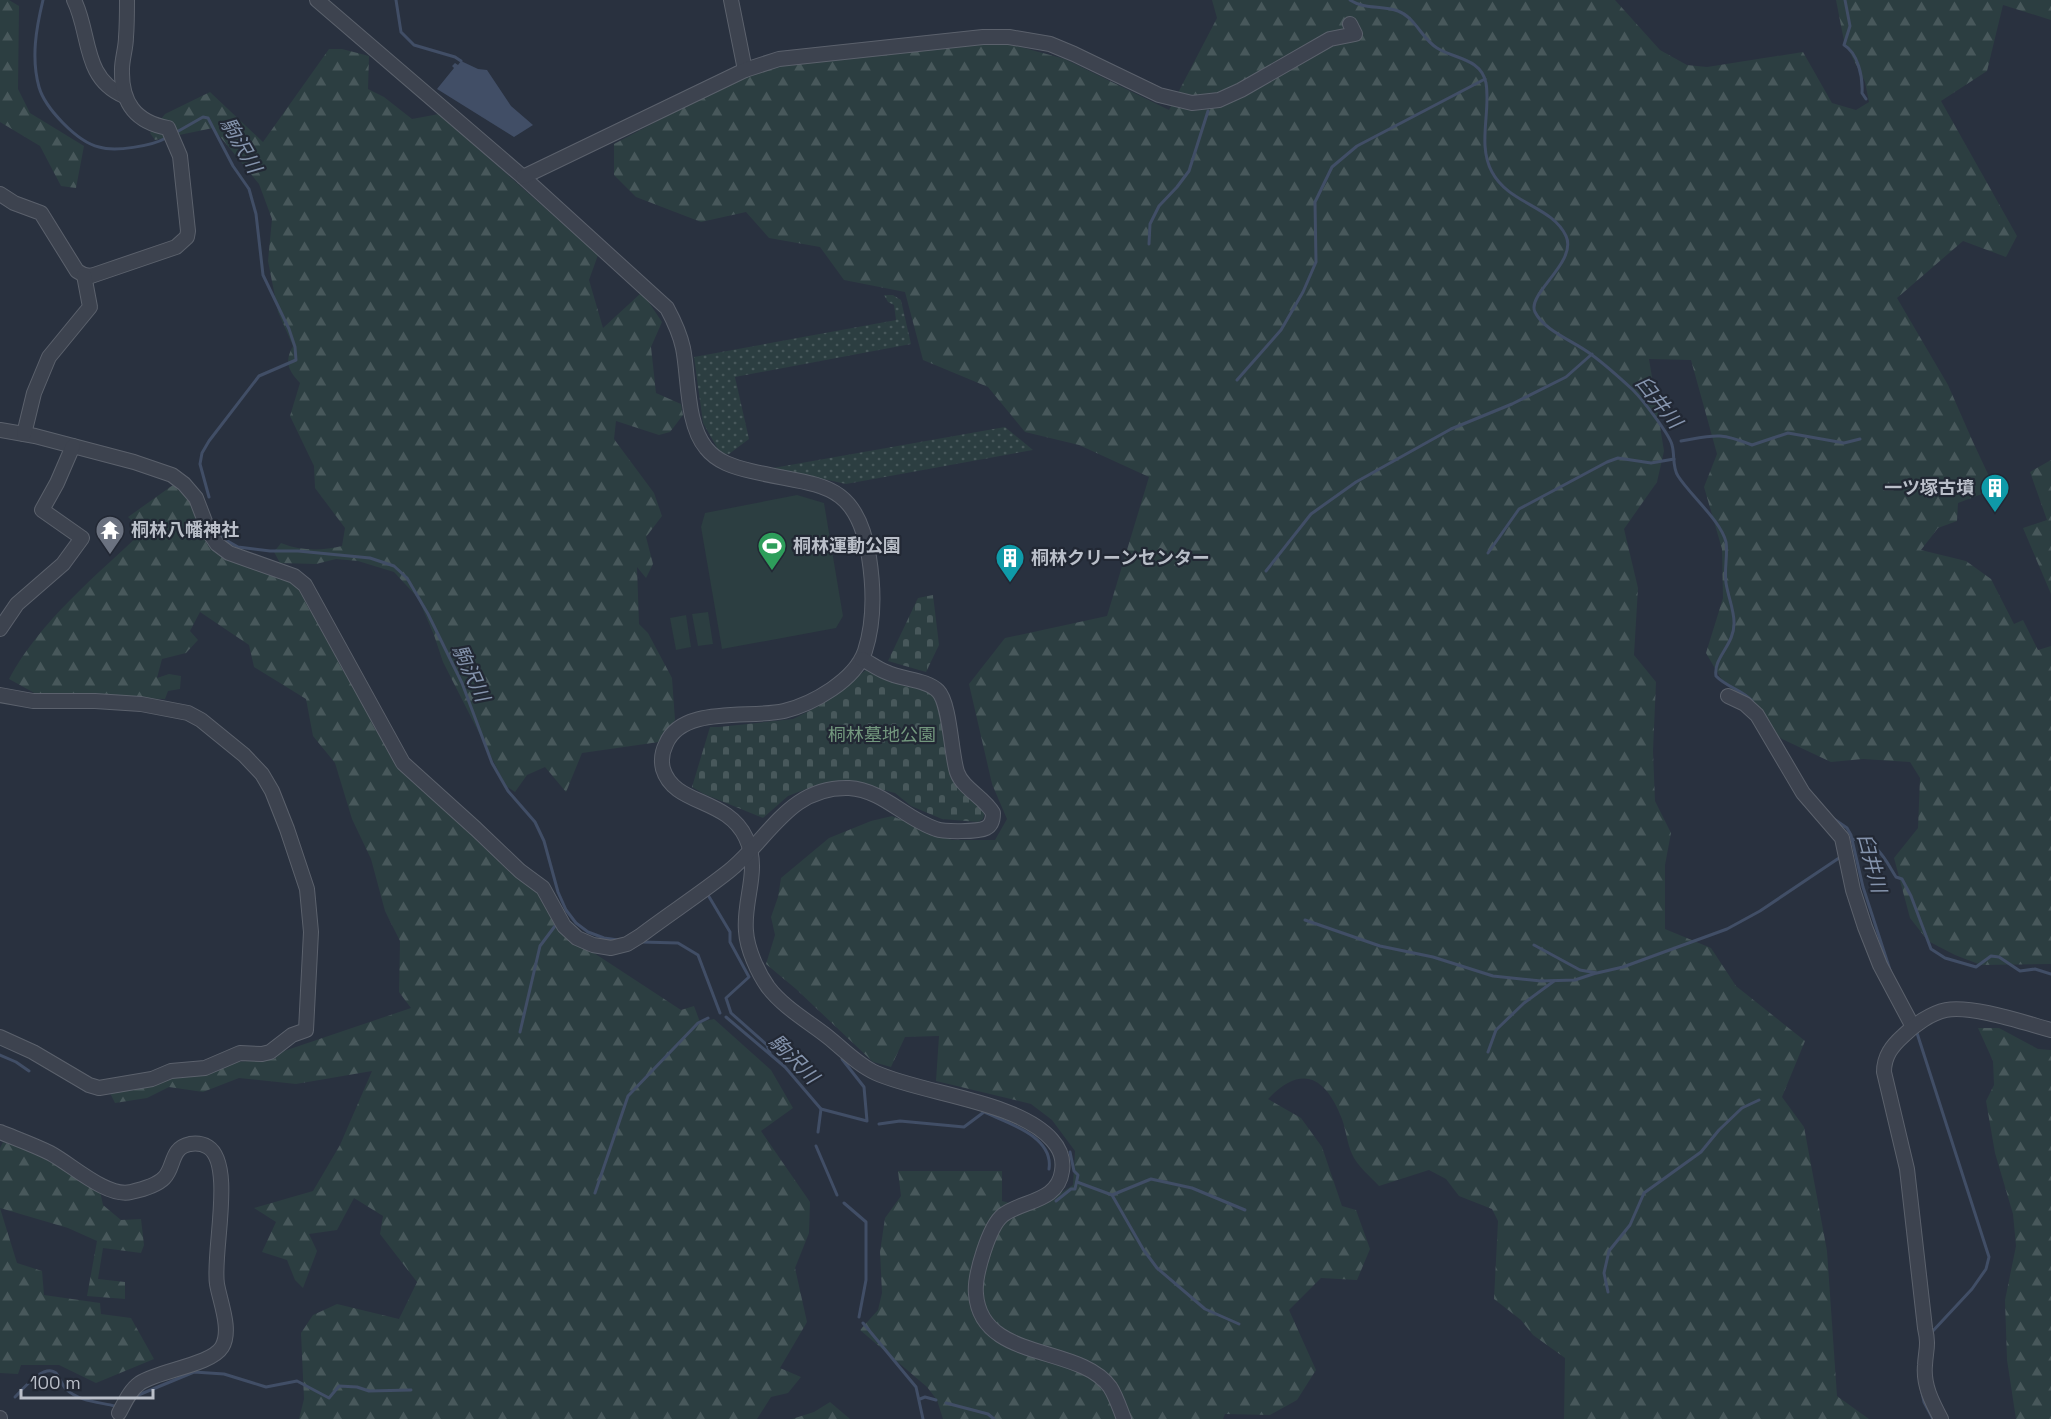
<svg xmlns="http://www.w3.org/2000/svg" width="2051" height="1419" font-family="'Space Grotesk','Noto Sans JP',sans-serif">
<style>
.green{fill:url(#green-dots)}
.forest{fill:url(#forest-firs)}
.cemetery{fill:url(#cemetery-stones)}
.pitch{fill:#2c3e41}
.water{fill:#414e66}
.lines{fill:none;stroke-linecap:round;stroke-linejoin:round}
.stream{stroke:#414e66;stroke-width:3}
.minor-casing{stroke:#5b616c;stroke-width:16}
.minor{stroke:#3d434f;stroke-width:14}
.labels{text-anchor:middle;stroke-width:4.5;stroke-linejoin:round;paint-order:stroke}
.poi-label{font-size:18px;font-weight:bold;fill:#babfc9;stroke:#222834;text-anchor:start}
.park-label{font-size:18px;fill:#73987e;stroke:#222834}
.water-label{font-size:20px;font-style:italic;fill:#8594ad;stroke:#222834}
</style>
<defs>
<pattern id="green-dots" width="8" height="8" patternUnits="userSpaceOnUse" patternTransform="scale(1.5)"><rect width="8" height="8" fill="#2c3e41"/><path d="M2 2h.1M6 6h.1" fill="none" stroke="#48585b" stroke-width="1.8" stroke-linecap="round"/></pattern>
<pattern id="forest-firs" width="22" height="20" patternUnits="userSpaceOnUse" patternTransform="scale(1.5)"><rect width="22" height="20" fill="#2c3e41"/><path d="M5 1l3.5 6h-7zM16 11l3.5 6h-7z" fill="#48585b"/></pattern>
<pattern id="cemetery-stones" width="16" height="16" patternUnits="userSpaceOnUse" patternTransform="scale(1.5)"><rect width="16" height="16" fill="#2c3e41"/><path d="M2 7V4a2 2 0 0 1 4 0v3zM10 15v-3a2 2 0 0 1 4 0v3z" fill="#48585b"/></pattern>
</defs>
<rect width="100%" height="100%" fill="#29313f"/>
<g class="green">
<path d="M884,295H893L901,300L911,344L735,377L749,439L729,454L720,453L703,423L694,357L896,320L894,305L888,302Z"/>
<path d="M1005,427L1033,450L846,484L773,468Z"/>
</g>
<g class="forest">
<path d="M0,0H9L19,6L18,89L30,113L84,146L76,188L61,186L40,146L0,122Z"/>
<path d="M1212,0H1615L1660,50L1687,65L1707,67L1803,52L1832,103L1856,110L1869,102L1865,82L1844,41L1836,0H2051V20L2003,5L1987,71L1941,101L2017,236L2006,257L1963,241L1897,298L1948,385L1973,442L1995,489L1958,503L1957,521L1938,528L1921,550L1966,561L1991,579L2014,624L2023,620L2038,650L2051,646V964L1981,965L1955,955L1928,941L1910,918L1894,858L1918,828L1920,778L1910,762L1863,759L1831,762L1782,739L1747,707L1720,677L1706,653L1723,598L1722,549L1704,487L1717,454L1691,360L1649,359L1664,451L1657,482L1624,529L1638,588L1634,655L1656,682L1653,751L1655,801L1671,833L1665,865V929L1711,948L1736,986L1805,1041L1782,1097L1804,1127L1827,1251L1837,1396L1869,1419H1564L1565,1358L1533,1335L1521,1320L1494,1299L1498,1221L1492,1209L1459,1196L1446,1179L1429,1170L1379,1186C1371,1177 1357,1166 1352,1154C1347,1143 1346,1130 1342,1119C1326,1077 1302,1063 1268,1099L1301,1118L1322,1147L1342,1206L1356,1210L1370,1249L1357,1280L1321,1278L1289,1310L1316,1370L1297,1400L1270,1415L1225,1414L1223,1419H943L937,1400L927,1387L860,1330L878,1310L882,1293L880,1252L885,1218L901,1196L898,1171H1002V1201L1035,1209L1073,1185L1075,1151L1052,1120L1031,1104L936,1081L939,1036L905,1037L891,1067L873,1062L796,989L766,964L775,935L771,917L778,897L781,878L829,838L871,821L892,816L952,840H995L1007,819L992,784L969,684L1005,638L1107,616L1149,477L1079,445L1025,432L988,387L923,360L905,292L844,280L820,247L769,238L746,212L701,222L636,197L614,175V144L744,75L787,64L999,41L1065,59L1169,110L1217,18Z"/>
<path d="M329,49H342L369,56L368,89L384,97L412,119L439,114L598,255L589,280L603,328L641,293L648,301L662,322L651,347L656,393L681,404L683,415L670,432L659,435L616,421L614,439L654,493L662,516L646,537L653,564L646,578L637,567L639,624L648,633L672,678L675,720L659,742L582,753L566,792L545,767L527,775L515,792L506,786L443,662L434,635L418,598L394,572L358,561L336,559L316,564L280,563L274,552L281,543C301,551 321,551 342,546L345,528L315,488L314,466L290,416L300,383C288,370 284,362 293,346L278,312L268,261L272,219L259,184L213,128L155,140L150,133L165,114L210,92L263,142Z"/>
<path d="M2051,460V594L2023,528L2047,520L2030,472Z"/>
<path d="M173,485L189,498L209,547L237,564L268,571L301,586L417,786L436,803L445,806L539,891L562,932L681,1010L694,1006L700,1022L714,1019L771,1070L793,1108L761,1131L810,1202L809,1233L795,1268L807,1322L780,1368L801,1377L788,1393L771,1397L757,1419H299L304,1399L301,1333L313,1315L337,1304L399,1319L417,1282L380,1234L383,1216L354,1198L337,1230L309,1234L317,1251L303,1288L295,1280L287,1260L262,1252L276,1222L254,1208L313,1191L340,1145L372,1071L296,1084L239,1078L203,1092L169,1087L147,1098L115,1103L110,1093L153,1083L171,1075L235,1062L274,1059L284,1051L411,1008L399,992L400,941L385,911L371,859L352,819L335,763L313,736L306,699L254,667L249,645L200,612L190,631L198,640L186,653L162,659L157,678L169,674L181,676L180,689L168,691L165,699L38,695L9,679C40,621 96,576 143,531L128,517Z"/>
<path d="M1978,1028H1999L2038,1049L2051,1050V1419H2016L2007,1360L2005,1300L2016,1246L2013,1214L1995,1153L1986,1101L1994,1085L1993,1061Z"/>
<path d="M3,1142L50,1157L100,1191L103,1205L121,1220L141,1219L144,1245L141,1253L103,1248L98,1279L125,1282V1299L87,1296L97,1241L68,1228L0,1208L17,1263L42,1271L44,1295L100,1303L101,1314L131,1318L154,1359L96,1383L59,1365H21L18,1374L0,1373V1148Z"/>
<path d="M830,1402L850,1419H792L814,1412Z"/>
</g>
<g class="cemetery">
<path d="M933,595L939,645L926,672L888,661L918,598Z"/>
<path d="M866,670L887,681L931,692L939,701L950,774L960,790L977,801L985,812L983,819L978,822L942,819L911,806L895,793L843,780L814,786L788,796L763,818L704,794L692,787L710,727H719L793,719L817,707Z"/>
</g>
<g class="pitch">
<path d="M797,495L824,503L843,616L836,628L722,649L701,527L705,513Z"/>
<path d="M708,612L713,644L698,646L692,614Z"/>
<path d="M686,615L691,647L676,650L670,618Z"/>
</g>
<path class="water" d="M461,61L478,69L487,70L511,106L533,125L514,137L437,89L454,68L452,66L455,63L458,65Z"/>
<g class="lines">
<g class="stream">
<path d="M43,0C36,29 31,58 39,87C45,108 77,142 99,147C115,152 152,146 166,138"/>
<path d="M396,0L401,32L414,45L455,57L461,61"/>
<path d="M1350,0C1365,10 1381,5 1398,11C1415,17 1422,39 1437,48C1454,59 1481,58 1486,83C1491,111 1477,145 1492,172C1509,204 1552,206 1566,236C1578,262 1526,294 1535,312C1544,331 1576,342 1592,355C1607,366 1620,378 1633,390C1642,399 1670,435 1672,445C1675,455 1672,467 1678,476C1690,495 1721,521 1726,542C1728,555 1724,569 1726,583C1728,596 1734,610 1734,622C1735,645 1713,657 1716,676C1726,687 1743,690 1752,701"/>
<path d="M1845,0L1850,26L1844,45C1858,53 1863,77 1862,93L1866,99"/>
<path d="M175,133L203,117L208,118L233,166L249,189L256,214L263,275L289,329L295,347L296,360L259,376L209,441L202,453L200,464L209,497"/>
<path d="M1149,244L1150,224L1159,206L1177,187L1189,171L1208,111"/>
<path d="M1237,380L1281,330L1303,292L1316,262L1315,202L1332,167L1357,146L1485,79"/>
<path d="M1681,441C1715,435 1719,432 1752,445L1788,433L1844,443L1860,439"/>
<path d="M215,523L224,539L238,547L270,551H298L370,558L394,566L407,578L428,614L462,683L492,763L508,791L535,822L544,841L558,892L566,910L576,923L588,932L604,938L618,940"/>
<path d="M1488,553L1519,509L1607,462L1618,458L1651,463L1674,459"/>
<path d="M1266,571L1311,514L1356,482L1451,429L1512,404L1566,377L1592,354"/>
<path d="M1834,819L1847,828L1851,835L1863,887L1891,973"/>
<path d="M1852,839C1878,842 1883,856 1896,877L1902,879L1911,896L1931,949L1945,958L1976,967L1991,956L1999,957L2020,971L2035,969L2051,974"/>
<path d="M706,896L708,895L730,932V942L749,977L726,998L731,1013L767,1045L770,1053"/>
<path d="M1305,920L1380,946L1433,957L1493,976L1541,981L1575,980L1596,973"/>
<path d="M642,942L678,943L698,955L720,1013"/>
<path d="M1534,945L1580,970L1597,973L1623,967L1727,929L1760,911L1839,858"/>
<path d="M726,1017L785,1067L821,1109L818,1132"/>
<path d="M520,1032L540,946L555,926"/>
<path d="M1917,1033L1989,1257L1986,1269L1972,1289L1931,1333"/>
<path d="M1488,1052L1496,1030L1524,1003L1554,981"/>
<path d="M0,1055L16,1062L29,1071"/>
<path d="M821,1109L867,1121L864,1087L842,1059"/>
<path d="M879,1124L900,1121L964,1127L984,1112C1007,1123 1054,1136 1049,1169"/>
<path d="M816,1146L837,1195"/>
<path d="M1077,1182L1112,1195L1143,1249L1157,1268L1205,1309L1239,1324"/>
<path d="M595,1193L628,1096L698,1023L708,1018"/>
<path d="M1112,1195L1151,1179L1192,1188L1245,1210"/>
<path d="M1056,1201L1071,1189H1075L1078,1175L1074,1171L1070,1152"/>
<path d="M844,1203L866,1222V1280L859,1317"/>
<path d="M1608,1292L1604,1273L1609,1251L1630,1225L1644,1193L1701,1152L1719,1130L1742,1108L1759,1100"/>
<path d="M863,1323L916,1387L923,1419"/>
<path d="M1922,1393L1924,1402L1933,1419"/>
<path d="M136,1396L194,1372L224,1374L266,1387L297,1381L329,1398L339,1386L357,1387L369,1391L411,1390"/>
<path d="M15,1397C23,1389 44,1363 56,1373C60,1378 62,1385 66,1389C78,1401 98,1402 115,1406"/>
<path d="M920,1399L925,1397L936,1400"/>
<path d="M946,1403L988,1414L994,1419"/>
</g>
<g class="minor-casing">
<g id="minor">
<path d="M74,0C91,34 82,78 124,96"/>
<path d="M317,0L523,177L667,308C674,321 680,334 683,348C689,378 686,424 706,448C717,462 734,467 751,471C817,487 856,477 869,557C874,589 875,620 865,651C855,680 813,704 784,711C750,719 682,705 666,744C662,752 661,761 663,769C674,806 727,797 746,838C761,870 743,899 746,931C747,949 758,973 768,987C783,1007 809,1022 828,1037C843,1049 858,1065 876,1073C923,1094 1018,1101 1052,1140C1060,1149 1064,1158 1062,1171C1058,1202 1023,1200 1003,1215C989,1226 974,1276 976,1294C981,1362 1079,1344 1110,1387C1116,1396 1120,1409 1124,1419"/>
<path d="M731,0L745,70"/>
<path d="M523,177L745,70L779,59L983,37H1009L1050,44L1074,54L1159,95L1192,103L1219,100L1241,90L1330,39L1355,34L1350,24"/>
<path d="M0,194L14,203L41,213L77,271L84,275L91,276L176,247L187,237L188,231L180,156L168,128C135,122 121,102 122,69C122,59 126,48 126,37C127,25 127,12 127,0"/>
<path d="M0,430L35,436L134,462L172,475L184,484L196,498L209,532L217,544L229,553L294,576L305,585L403,763L476,829L520,871L543,888L564,926L577,938L593,945L611,948L627,944L640,936C669,914 700,894 729,871C769,839 789,786 849,788C883,790 905,819 936,829C944,832 978,832 986,828C992,825 993,819 993,813C984,797 963,789 957,772C951,753 950,703 938,691C926,679 902,680 886,672C878,669 870,663 862,659"/>
<path d="M24,434L34,393L49,357L90,307L84,275"/>
<path d="M0,629L17,604L63,564L82,538L42,510L57,483L73,446"/>
<path d="M0,695L33,701H95L141,704L188,713L201,720L244,755L262,774L272,791L287,829L307,889L311,932L306,1030L292,1035L270,1052L262,1054L240,1053L205,1068L171,1071L152,1079L99,1088L89,1085L33,1052L0,1037"/>
<path d="M1728,696L1745,704L1757,715L1803,793L1842,838L1853,890L1865,927L1880,965L1913,1027"/>
<path d="M0,1132C17,1139 34,1145 50,1153C71,1164 107,1198 131,1192C140,1190 157,1185 164,1178C175,1167 170,1148 190,1144C196,1143 203,1144 208,1147C235,1164 212,1254 217,1284C220,1302 232,1330 222,1347C211,1365 160,1370 140,1383C130,1390 125,1402 119,1413"/>
<path d="M0,1418V1419"/>
<path d="M1941,1419C1932,1402 1923,1385 1925,1365C1926,1348 1929,1346 1925,1328L1907,1169L1884,1072C1884,1056 1892,1046 1903,1036C1914,1025 1931,1013 1946,1010C1972,1005 2025,1023 2051,1030"/>
</g>
</g>
<use href="#minor" class="minor"/>
</g>
<defs>
<g id="building-pin" transform="scale(1.5)"><path d="M0 17L-7.5 6A9.5 9.5 0 1 1 7.5 6Z" fill="#0f9aa8" stroke="#222834"/><path d="M-4-6H4V6H1V3H-1V6H-4ZM-2.5-4.3h1.7v1.8h-1.7ZM.8-4.3h1.7v1.8H.8ZM-2.5-1h1.7V.8h-1.7ZM.8-1h1.7V.8H.8Z" fill="#fff"/></g>
<g id="temple-pin" transform="scale(1.5)"><path d="M0 17L-7.5 6A9.5 9.5 0 1 1 7.5 6Z" fill="#6b7280" stroke="#222834"/><path d="M0-6L5-2H3V0L6.5 2.5H4V6H1.5V3h-3V6H-4V2.5H-6.5L-3 0V-2H-5Z" fill="#fff"/></g>
<g id="stadium-pin" transform="scale(1.5)"><path d="M0 17L-7.5 6A9.5 9.5 0 1 1 7.5 6Z" fill="#2e9e5b" stroke="#222834"/><path d="M0-5a6.5 5 0 1 0 0 10a6.5 5 0 1 0 0-10ZM-3.5-1.8h7v3.6h-7Z" fill="#fff"/></g>
</defs>
<g fill-rule="evenodd">
<use href="#building-pin" x="1995" y="488"/>
<use href="#temple-pin" x="110" y="530"/>
<use href="#stadium-pin" x="772" y="546"/>
<use href="#building-pin" x="1010" y="558"/>
</g>
<g class="labels">
<g class="poi-label">
<text x="1974" y="494" text-anchor="end">一ツ塚古墳</text>
<text x="131" y="536">桐林八幡神社</text>
<text x="793" y="552">桐林運動公園</text>
<text x="1031" y="564">桐林クリーンセンター</text>
</g>
<g class="park-label">
<text x="882" y="741">桐林墓地公園</text>
</g>
<g class="water-label">
<text transform="translate(241 145) rotate(60)" y="7">駒沢川</text>
<text transform="translate(1659 402) rotate(51)" y="7">臼井川</text>
<text transform="translate(471 673) rotate(65)" y="7">駒沢川</text>
<text transform="translate(1872 863) rotate(75)" y="7">臼井川</text>
<text transform="translate(794 1059) rotate(45)" y="7">駒沢川</text>
</g>
</g>
<path d="M21 1389v9h132v-9" fill="none" stroke="#babfc9" stroke-width="3"/>
<text x="30" y="1389" font-size="18" fill="#babfc9" stroke="#222834" stroke-width="4.5" paint-order="stroke">100 m</text>
</svg>
